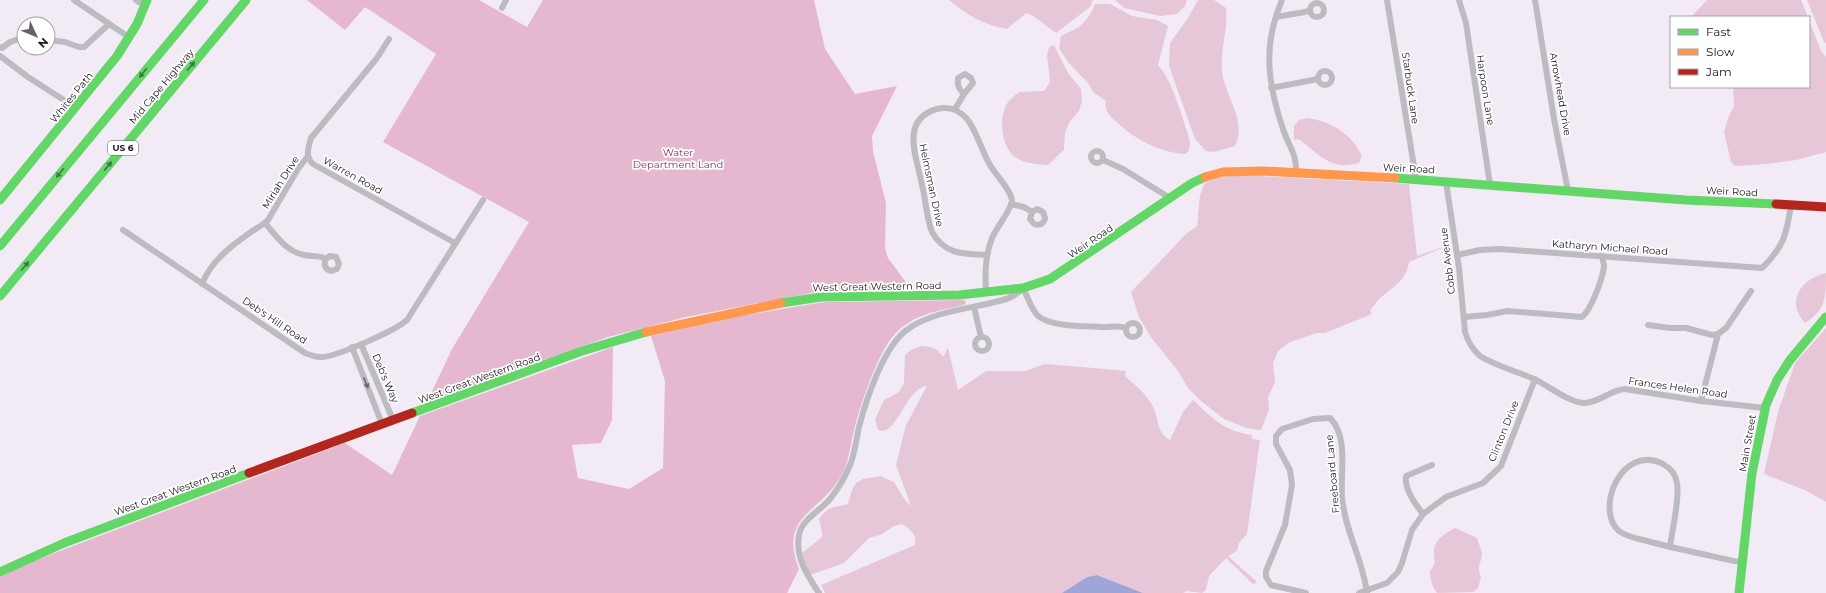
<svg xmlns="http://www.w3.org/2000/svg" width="1826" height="593" font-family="Montserrat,sans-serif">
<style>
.green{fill:#e6c7d7}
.forest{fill:#e5b8cf}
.water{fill:#9fa6d7}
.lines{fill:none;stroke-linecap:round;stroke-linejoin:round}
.street{stroke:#bcbbc0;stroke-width:6}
.fast{stroke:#63d668;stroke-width:9}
.slow{stroke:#ff974d;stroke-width:9}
.jam{stroke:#b3261e;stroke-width:9}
.oneway{fill:#407643}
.oneway2{fill:#6c696f}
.labels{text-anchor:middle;stroke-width:3.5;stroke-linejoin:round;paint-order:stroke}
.shield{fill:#fff;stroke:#605d62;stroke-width:1}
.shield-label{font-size:9px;font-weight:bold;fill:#1c171e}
.street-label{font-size:10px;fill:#1c171e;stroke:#fff}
.park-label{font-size:10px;fill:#882f5b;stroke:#fff}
</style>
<rect width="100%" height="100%" fill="#f2ebf6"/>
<g class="green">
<path d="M949,0H1093L1090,7L1056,33C1045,26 1038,17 1026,13L1007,29C984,25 967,15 949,0Z"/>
<path d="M1115,0H1187L1185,6L1177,14L1160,16L1124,8Z"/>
<path d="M1198,0H1214L1226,8C1229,32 1217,56 1224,81C1230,103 1246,124 1235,146L1214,152L1206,151L1195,139L1169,66L1170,43L1188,18Z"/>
<path d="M1707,0H1801L1808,17H1691Z"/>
<path d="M1807,0H1826V43L1824,42Z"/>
<path d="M1095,4H1110L1132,16L1157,20L1168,26L1158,65C1173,81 1183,120 1190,141L1189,150L1186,154C1159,153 1133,138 1114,120C1109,115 1104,109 1106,101L1093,92L1088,83L1068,62L1059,48L1061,36C1066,33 1070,32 1075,29C1084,25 1092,13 1095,4Z"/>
<path d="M1809,20L1821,51L1826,57V152L1796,160L1766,164L1735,166L1731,162L1724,132L1728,118L1734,106L1733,87H1809Z"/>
<path d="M1054,45L1068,73L1081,89L1082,101L1079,111L1070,121L1065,132L1064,150L1048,165C1038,164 1024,164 1015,157C1001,146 999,120 1006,105C1009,100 1014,96 1019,92L1044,91L1050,82L1047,55L1049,47Z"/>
<path d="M1307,118C1331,121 1352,134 1362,156L1359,163C1332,171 1319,155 1299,139L1294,140V126L1299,120Z"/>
<path d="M1239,175L1409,184L1417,256L1449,245L1409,262C1407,280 1392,288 1380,298C1376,302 1373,307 1370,310L1372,314L1325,333H1317L1290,342L1278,351L1273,363L1275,382L1268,397L1269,410L1261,430L1246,428L1224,419L1201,401L1188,388L1178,371L1150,336L1139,317L1131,292L1186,234L1197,226L1200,195L1205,183L1216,178Z"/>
<path d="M1826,273C1826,297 1826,310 1805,323C1785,301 1801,279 1826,273Z"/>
<path d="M1826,328V502L1807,491L1764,474L1778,412L1795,363Z"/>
<path d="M921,346C932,347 937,347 943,357L948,348L958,390L986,371H1026L1045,364L1117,370L1126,371L1125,376C1134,384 1148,395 1153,407C1160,420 1155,431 1170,440L1183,412L1193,400C1212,418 1224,431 1252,435V439L1260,440L1247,534L1239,543L1237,551L1228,556L1257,582L1253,584L1226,558L1209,576L1206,590L1202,593L1187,591L1183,593H1143L1097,575L1087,577L1062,593H825L821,585L915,545C917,534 910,529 902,524L894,526L882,534L869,538L844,563L810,575L805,570L802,553L822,537V532L819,519C829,505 833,508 848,504L852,490L856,483L863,479L881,476L894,482L905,500L911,506L896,465L906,425L927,386C905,388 897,438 878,430L875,419L884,400L899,392L904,383L905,355L911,350Z"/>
<path d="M1455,528L1477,538C1478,543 1482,550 1482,554C1481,565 1476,565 1481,577L1478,588L1473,592L1437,593C1432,586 1430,580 1430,571C1437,563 1434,560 1434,551C1434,540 1447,532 1455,528Z"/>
</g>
<g class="forest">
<path d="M307,0H479L527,27L543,0H814L825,49L855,94L897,86L872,136L873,151L886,203L885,248L888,258L894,266L908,285L915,290H840L816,292L686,317L608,337L427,402L452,349L529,222L383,142L436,54L365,7L345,30Z"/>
<path d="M964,300L966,303L964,305C939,311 913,314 895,334C878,352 862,401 855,426C851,440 850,456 844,470C825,513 777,512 799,569L787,593H0V577L28,563L345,443L392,475L420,416L613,347L612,420L601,443L572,445L578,478L629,489L663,468L665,381L651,336L741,316L824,302Z"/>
</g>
<path class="water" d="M1097,575L1143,593H1062L1087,577Z"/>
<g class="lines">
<g class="street">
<path d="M74,0L130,38"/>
<path d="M136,0L145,6"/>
<path d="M1282,0C1262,46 1268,84 1283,129C1289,147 1297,154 1296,173"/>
<path d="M1387,0L1416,179"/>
<path d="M1459,0L1466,23L1490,185"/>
<path d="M1535,0L1554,119L1568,191"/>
<circle cx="1317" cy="10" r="7"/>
<path d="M502,8L506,0"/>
<path d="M1276,17L1310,11"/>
<path d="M389,39L377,58L311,138C308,149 305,156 313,164L455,243"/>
<path d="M48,40L65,42L79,47H84L109,24"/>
<path d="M0,47L2,48L10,42L24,37"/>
<path d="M0,56L28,77L76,108"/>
<circle cx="1325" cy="78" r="7"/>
<path d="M965,74L971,78L973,83L964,94C959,89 957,86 958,78Z"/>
<path d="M1271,88L1318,79"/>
<path d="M955,109L964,94"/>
<circle cx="1097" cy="157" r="6"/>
<path d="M1103,160L1123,169L1170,198"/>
<path d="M1446,182L1459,268L1465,332C1468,342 1472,349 1480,356C1496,366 1516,371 1534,379C1549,386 1568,402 1584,403C1599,403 1610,390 1625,389L1701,401L1765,408"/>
<path d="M1011,204L1024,207L1032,212L1030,219L1034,224C1039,226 1044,224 1045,218L1043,212L1037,209L1032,212"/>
<path d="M265,223C275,235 287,252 304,255C312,257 318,255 326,259L330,256L336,257L339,264L337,269L331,271C325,269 323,265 326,259"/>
<path d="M123,230L305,353C310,355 315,357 320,357C335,358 396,330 407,320L483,200"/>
<path d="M1457,255L1480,250L1500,249L1762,268C1784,247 1787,233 1791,204"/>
<path d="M202,284C211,261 231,246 251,232C257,228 263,225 268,220L298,169L308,156"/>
<path d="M986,292C985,274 985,256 992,238C995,230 1012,208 1012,201C1012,191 995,174 990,165C981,150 977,131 967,119C958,109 949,106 937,109C899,120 917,158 922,185C926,200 926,217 932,232C945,255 964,254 987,255"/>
<path d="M974,307L981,337"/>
<path d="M1464,317L1487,315L1507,311L1582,317C1591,310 1603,278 1604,266C1604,263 1602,259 1602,256"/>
<circle cx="1133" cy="330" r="7"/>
<path d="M1648,325L1670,328H1686L1712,335L1718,334"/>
<circle cx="982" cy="344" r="7"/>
<path d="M361,344L393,420"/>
<path d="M352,347L382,424"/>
<path d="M1701,401L1718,334L1726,328L1751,291"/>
<path d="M1423,514C1415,504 1404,489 1406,476L1432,465"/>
<path d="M1670,547C1672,530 1680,499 1677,483C1676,475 1670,468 1663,464C1622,443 1594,509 1619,531C1628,538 1641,539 1651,542C1681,550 1712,556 1743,563"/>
<path d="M819,593C807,575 795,557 799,535C802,519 820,511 830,499C838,489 845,477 850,465C855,454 856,440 859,427C866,400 884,345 908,329C930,313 965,309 991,303C1004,300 1014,298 1023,288C1028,297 1031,309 1038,316C1051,327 1085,326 1102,327C1111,327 1118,325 1126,328"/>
<path d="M1306,593L1271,585L1266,577V571L1285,525L1292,485L1290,470L1276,444V436L1282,429L1313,419L1330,418C1349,436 1340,474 1342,498C1345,531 1363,560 1367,593"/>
<path d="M1359,593L1387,583L1398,572L1402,563L1412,530L1423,514L1446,497L1483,483L1501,466L1535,379"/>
</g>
<g class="fast">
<path d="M1395,178L1686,200L1776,204"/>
<path d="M0,200L117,56L137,24L147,0"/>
<path d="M0,246L204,0"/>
<path d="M0,296L246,0"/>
<path d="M781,303L821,297L959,295L1023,288L1050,279L1192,183L1205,177"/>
<path d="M412,413L582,351L646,332"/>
<path d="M0,572L64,543L249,473"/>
<path d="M1739,593L1752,473L1766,405L1777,380L1790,360L1826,317"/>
</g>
<g class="slow">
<path d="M1205,177L1223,172L1263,171L1395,178"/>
<path d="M646,332L781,303"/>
</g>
<g class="jam">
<path d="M1776,204L1826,207"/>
<path d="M249,473L412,413"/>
</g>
</g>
<defs><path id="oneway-solid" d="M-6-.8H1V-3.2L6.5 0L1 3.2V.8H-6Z"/></defs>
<g class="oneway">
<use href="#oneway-solid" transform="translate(191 66) rotate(-50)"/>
<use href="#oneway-solid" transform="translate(143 73) rotate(129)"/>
<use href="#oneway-solid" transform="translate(108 166) rotate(-50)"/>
<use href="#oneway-solid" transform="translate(60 173) rotate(129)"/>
<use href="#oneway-solid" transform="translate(25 266) rotate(-50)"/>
</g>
<use class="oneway2" href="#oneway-solid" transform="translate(366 383) rotate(69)"/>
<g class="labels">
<rect class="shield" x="108" y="141" width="30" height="14" rx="3"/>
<g class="shield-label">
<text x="123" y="151">US 6</text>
</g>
<g class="street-label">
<text transform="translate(161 86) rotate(-50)" y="4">Mid Cape Highway</text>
<text transform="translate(1411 88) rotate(82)" y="4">Starbuck Lane</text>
<text transform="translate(1486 90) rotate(81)" y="4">Harpoon Lane</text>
<text transform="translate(1561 94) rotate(80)" y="4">Arrowhead Drive</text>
<text transform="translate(71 97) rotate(-51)" y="4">Whites Path</text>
<text transform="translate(1409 168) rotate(3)" y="4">Weir Road</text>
<text transform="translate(353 175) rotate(29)" y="4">Warren Road</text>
<text transform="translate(280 182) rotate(-58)" y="4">Miriah Drive</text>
<text transform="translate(932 185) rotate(78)" y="4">Helmsman Drive</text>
<text transform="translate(1732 191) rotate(3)" y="4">Weir Road</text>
<text transform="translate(1090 241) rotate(-34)" y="4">Weir Road</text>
<text transform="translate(1610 247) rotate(4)" y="4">Katharyn Michael Road</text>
<text transform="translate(1447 261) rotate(-97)" y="4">Cobb Avenue</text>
<text transform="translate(877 286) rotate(-1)" y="4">West Great Western Road</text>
<text transform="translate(275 320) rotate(34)" y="4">Deb's Hill Road</text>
<text transform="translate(386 378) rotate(67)" y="4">Deb's Way</text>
<text transform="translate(479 378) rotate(-20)" y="4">West Great Western Road</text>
<text transform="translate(1678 387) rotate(8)" y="4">Frances Helen Road</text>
<text transform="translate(1503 431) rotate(-68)" y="4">Clinton Drive</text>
<text transform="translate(1747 443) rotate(-80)" y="4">Main Street</text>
<text transform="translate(1332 474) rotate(-95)" y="4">Freeboard Lane</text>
<text transform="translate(175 490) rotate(-20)" y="4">West Great Western Road</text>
</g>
<g class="park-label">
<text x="678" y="156">Water<tspan x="678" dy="12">Department Land</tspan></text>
</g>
</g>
<rect x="1670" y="16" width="140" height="72" fill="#ffffff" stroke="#a4a2a5"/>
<rect x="1678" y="29" width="20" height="6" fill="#63d668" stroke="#a4a2a5"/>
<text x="1706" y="36" font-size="12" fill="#1c171e">Fast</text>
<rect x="1678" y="49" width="20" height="6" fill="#ff974d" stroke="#a4a2a5"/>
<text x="1706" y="56" font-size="12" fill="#1c171e">Slow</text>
<rect x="1678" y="69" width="20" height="6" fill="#b3261e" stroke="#a4a2a5"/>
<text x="1706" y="76" font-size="12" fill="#1c171e">Jam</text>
<g transform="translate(36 36) rotate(134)"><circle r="19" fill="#ffffff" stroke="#a4a2a5"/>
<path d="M0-3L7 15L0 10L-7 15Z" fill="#67616a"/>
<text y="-6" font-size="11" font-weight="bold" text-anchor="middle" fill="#1c171e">N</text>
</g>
</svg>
